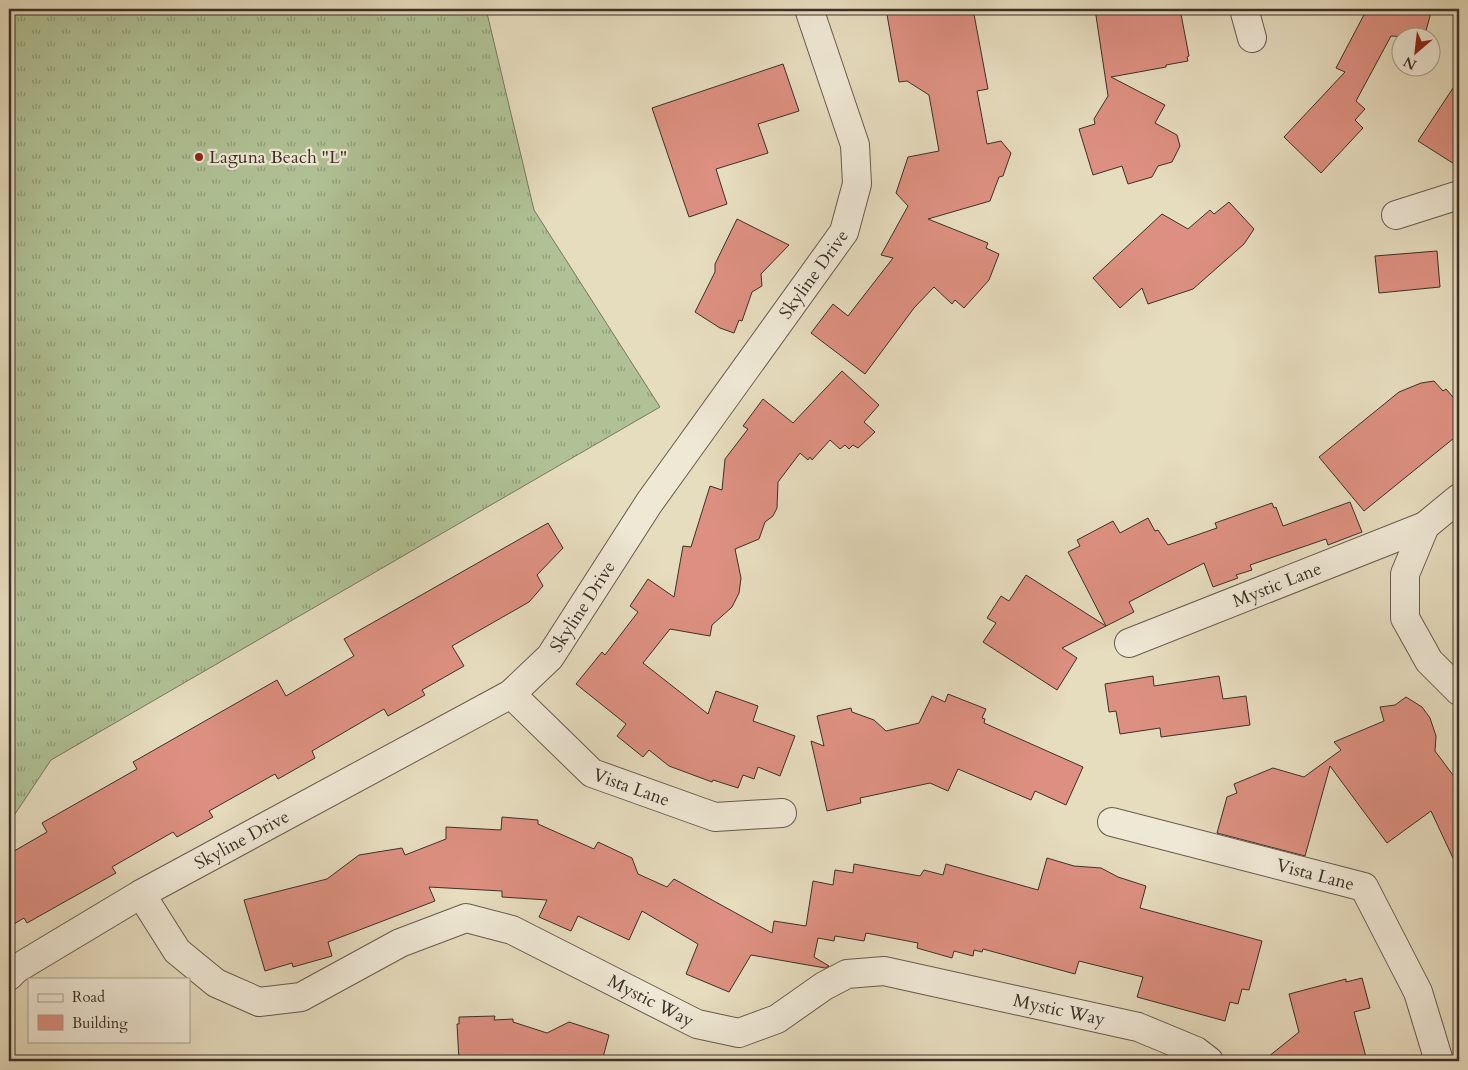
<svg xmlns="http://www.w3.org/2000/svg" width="1468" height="1070" font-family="Cardo,serif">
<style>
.grass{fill:url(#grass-tufts);stroke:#76795e}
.building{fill:#dd9081;stroke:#3c3027}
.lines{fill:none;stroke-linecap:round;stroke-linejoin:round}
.minor-casing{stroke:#665b4d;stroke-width:30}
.minor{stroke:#efe8d5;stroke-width:28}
.poi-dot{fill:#8f2418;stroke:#efe8d5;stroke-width:2}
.labels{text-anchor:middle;stroke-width:4.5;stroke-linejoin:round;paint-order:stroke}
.poi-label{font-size:18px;fill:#3c3027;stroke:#efe8d5;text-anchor:start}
.street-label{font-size:18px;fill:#3c3027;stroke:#efe8d5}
</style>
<defs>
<pattern id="grass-tufts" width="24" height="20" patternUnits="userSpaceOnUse" patternTransform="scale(1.25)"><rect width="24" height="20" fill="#b0c295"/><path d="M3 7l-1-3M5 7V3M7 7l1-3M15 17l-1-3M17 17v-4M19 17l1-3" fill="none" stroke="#909e7a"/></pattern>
</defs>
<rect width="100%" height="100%" fill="#e6dcbe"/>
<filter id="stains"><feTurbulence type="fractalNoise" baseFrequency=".004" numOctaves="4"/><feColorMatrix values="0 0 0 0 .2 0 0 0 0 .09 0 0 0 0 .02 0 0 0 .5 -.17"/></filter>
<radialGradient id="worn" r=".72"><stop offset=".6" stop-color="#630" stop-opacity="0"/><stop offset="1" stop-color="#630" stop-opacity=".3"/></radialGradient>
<path class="grass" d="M9,9H486L534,210L660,407L51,760L9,823Z"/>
<g class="building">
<path d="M886,9H973L988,89L977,91L987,144L1001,141L1011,153L1003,176L999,177L990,201L928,219L988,243L986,248L999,254L989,280L964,308L955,300L952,304L934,287L914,308L865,374L811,333L833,304L848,316L893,258L881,255L908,206L896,193L908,157L939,151L929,95L907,81L899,82Z"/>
<path d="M1095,9H1180L1189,56L1187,57L1188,61L1166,65V67L1111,77L1165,105L1155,123L1177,135L1180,146L1172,162L1158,166L1152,177L1128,184L1122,166L1093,175L1079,129L1095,124L1094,119L1108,96Z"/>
<path d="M1367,9H1432L1424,38L1391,36L1356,101L1365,109L1355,120L1363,128L1321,173L1284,137L1345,72L1336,68Z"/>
<path d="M783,64L799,111L758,124L768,153L716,169L727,204L689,217L652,108Z"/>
<path d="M1459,79V167L1418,141Z"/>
<path d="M1229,202L1254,229L1244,244L1193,289L1148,304L1142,288L1120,308L1093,278L1162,214L1188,229L1210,210L1214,214Z"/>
<path d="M737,219L789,245L761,274L762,286L752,292L742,321L739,320L734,333L720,328L695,312L715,272V264Z"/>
<path d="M1437,251L1440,287L1379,293L1375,256Z"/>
<path d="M842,371L879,405L864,422L875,432L858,448L853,445L849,449L845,445L840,449L830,440L812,460L810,457L808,460L800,453L778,482L777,508L773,516L765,522L759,539L735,549L741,578L739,593L732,607L712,625L710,636L670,629L643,663L708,714L716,691L758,706L753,721L795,736L780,776L758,767L754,779L743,775L738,788L713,780L712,782L669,766L649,750L643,757L617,736L626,724L576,684L602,652L605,655L638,612L630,606L648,579L674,597L683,546L691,547L710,486L722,490L725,459L748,429L743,426L763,399L793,423Z"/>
<path d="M1434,381L1443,391L1446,389L1459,404V434L1364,511L1319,457L1399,392L1421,383Z"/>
<path d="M1350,502L1362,532L1328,545L1326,539L1250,565L1252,570L1236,575L1238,578L1213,587L1204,563L1129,602L1134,612L1106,626L1068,552L1080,546L1077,540L1113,521L1120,533L1148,518L1155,531L1158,530L1168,545L1217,528L1215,523L1272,503L1274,508L1276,507L1283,526Z"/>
<path d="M548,523L563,548L537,575L543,586L529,602L452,646L464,666L422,690L425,695L388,716L384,709L312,751L315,758L278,779L275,774L209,811L213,817L177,837L173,832L112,867L116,873L27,923L24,918L9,927V854L47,832L42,823L137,769L133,762L277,680L286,696L354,656L344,639Z"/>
<path d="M1026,575L1106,626L1062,648L1077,658L1057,690L983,642L996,623L987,618L1001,596L1009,601Z"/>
<path d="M1153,676L1154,686L1219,676L1223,699L1246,696L1250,725L1161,737L1160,728L1120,734L1116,711L1109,712L1105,684Z"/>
<path d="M948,694L986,709L982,718L985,719L984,723L1083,767L1066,805L1035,791L1031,800L958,769L948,791L930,783L860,798L861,803L827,811L811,741L824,746L817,716L851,708L852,712L874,720L886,731L919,723L932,696L945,702Z"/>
<path d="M1406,697L1422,707L1430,718L1436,736L1435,751L1459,783V871L1431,811L1387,843L1330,766L1305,856L1217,833L1227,797L1237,793L1234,784L1273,768L1304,777L1341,750L1334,742L1384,721L1380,707L1395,705Z"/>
<path d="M502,817L538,820V824L594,849L598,842L632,858L638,874L667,887L674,879L772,933L774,921L806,926L813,881L833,885L835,870L853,873L854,864L920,876L924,870L943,875L946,864L1038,890L1047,858L1074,866L1101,868L1118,877L1146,886L1140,908L1262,941L1249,990L1242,989L1238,1004L1230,1002L1225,1021L1137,997L1143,977L1079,961L1075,974L983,949L982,952L974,950L973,956L954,951L952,958L917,948L918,943L866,933L864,941L835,936L834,941L818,938L814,957L829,966L825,968L751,955L729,992L686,974L698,944L642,911L629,940L578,916L571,931L539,917L547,900L502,897V891L429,887L435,901L328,942L332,956L293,967L292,963L265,971L244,900L327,879L359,855L402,848L405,855L446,839V827L501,830Z"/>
<path d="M1362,978L1370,1008L1354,1012L1367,1061H1263L1299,1032L1289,994L1346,979V982Z"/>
<path d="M495,1016L494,1020L513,1019V1022L547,1033L569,1022L609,1035L602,1061H459L457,1024H459V1017Z"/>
</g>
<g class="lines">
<g class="minor-casing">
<g id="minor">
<path d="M1244,9L1252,38"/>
<path d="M1396,215L1459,195"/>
<path d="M1459,498L1425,526L1405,574V618L1429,661L1459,691"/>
<path id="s1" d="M1129,643L1425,526"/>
<path id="s2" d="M511,694L592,773L715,817L782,813"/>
<path id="s3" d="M1112,822L1364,887L1418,992L1439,1061"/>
<path id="s4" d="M141,894L177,951L216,983L259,1002L301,997L400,943L466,918L512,930L697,1024L739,1033L777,1019L824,986L847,974L884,971L1138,1027L1196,1051L1209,1061"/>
<path id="s5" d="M9,976L16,969L141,894L511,694L550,657L649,503L844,232L857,184L855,145L809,9"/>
</g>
</g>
<use href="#minor" class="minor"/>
</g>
<circle class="poi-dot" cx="199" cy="157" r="5"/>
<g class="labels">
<g class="poi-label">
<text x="209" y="163">Laguna Beach "L"</text>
</g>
<g class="street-label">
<text dy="6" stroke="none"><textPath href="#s5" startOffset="1095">Skyline Drive</textPath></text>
<text dy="6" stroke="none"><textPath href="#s1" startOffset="159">Mystic Lane</textPath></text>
<text dy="6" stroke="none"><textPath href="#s5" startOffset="690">Skyline Drive</textPath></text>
<text dy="6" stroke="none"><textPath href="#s2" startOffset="155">Vista Lane</textPath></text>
<text dy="6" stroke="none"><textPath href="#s5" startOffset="270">Skyline Drive</textPath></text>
<text dy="6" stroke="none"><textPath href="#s3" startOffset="210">Vista Lane</textPath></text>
<text dy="6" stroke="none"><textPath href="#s4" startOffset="594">Mystic Way</textPath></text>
<text dy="6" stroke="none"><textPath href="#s4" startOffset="1029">Mystic Way</textPath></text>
</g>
</g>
<rect width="1468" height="1070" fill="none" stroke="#e6dcbe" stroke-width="30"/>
<rect x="10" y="10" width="1448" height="1050" fill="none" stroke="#3c3027" stroke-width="2.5"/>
<rect x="15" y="15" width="1438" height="1040" fill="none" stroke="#3c3027"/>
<rect x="28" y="978" width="162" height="65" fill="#efe8d5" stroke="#a79e8f"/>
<rect x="38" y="994" width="25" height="8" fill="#efe8d5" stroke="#a79e8f"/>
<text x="72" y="1002" font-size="15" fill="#3c3027">Road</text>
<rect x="38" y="1015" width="25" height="15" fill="#dd9081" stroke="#a79e8f"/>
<text x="72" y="1028" font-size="15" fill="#3c3027">Building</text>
<g transform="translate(1416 52) rotate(208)"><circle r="24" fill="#efe8d5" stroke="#a79e8f"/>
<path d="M0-4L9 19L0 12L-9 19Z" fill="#8f2418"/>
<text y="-8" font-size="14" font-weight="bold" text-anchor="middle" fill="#3c3027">N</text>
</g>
<rect width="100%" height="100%" filter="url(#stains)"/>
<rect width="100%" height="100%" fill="url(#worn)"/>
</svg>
